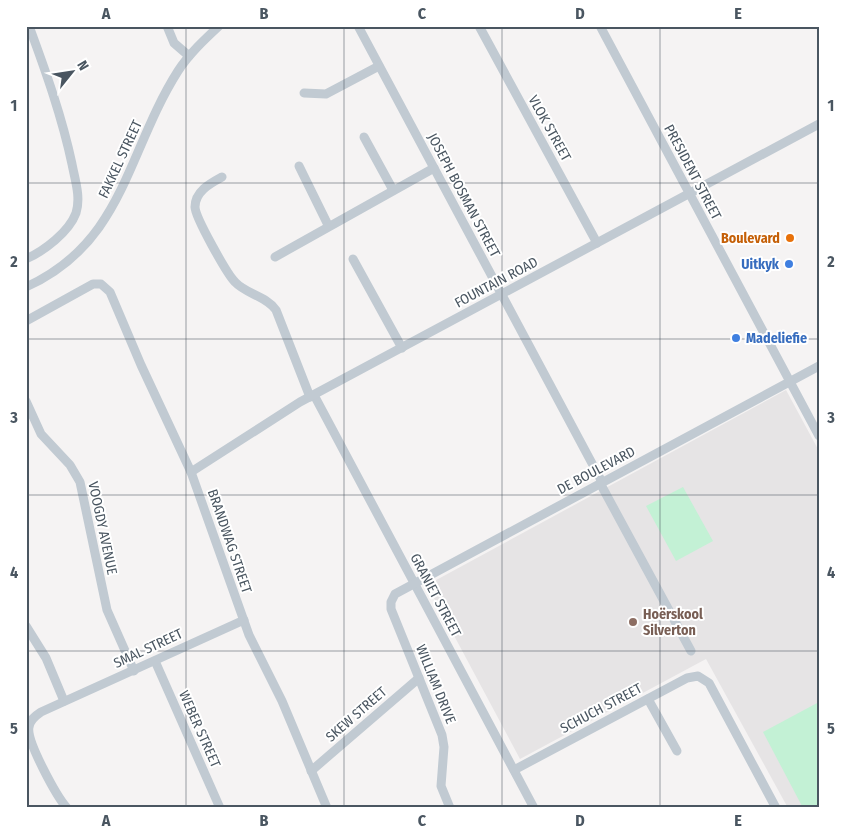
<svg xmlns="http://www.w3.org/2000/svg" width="845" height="834" font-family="'Fira Sans Condensed',sans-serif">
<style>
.education{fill:#e6e4e5}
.green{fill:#c3f1d5}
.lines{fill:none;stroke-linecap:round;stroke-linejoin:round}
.minor{stroke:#c1cad2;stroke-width:9}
.grid{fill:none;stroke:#4a5661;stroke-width:1;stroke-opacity:0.55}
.food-dot{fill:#e8710a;stroke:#fff;stroke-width:2}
.shop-dot{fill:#3f7fe0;stroke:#fff;stroke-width:2}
.education-dot{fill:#8d6e63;stroke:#fff;stroke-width:2}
.labels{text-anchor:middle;stroke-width:4;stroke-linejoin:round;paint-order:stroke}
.street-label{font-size:14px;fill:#4a5661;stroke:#fff}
.food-label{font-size:14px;font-weight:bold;fill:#c56008;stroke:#fff;text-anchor:end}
.shop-label{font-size:14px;font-weight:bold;fill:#366cbe;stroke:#fff;text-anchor:end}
.education-label{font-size:14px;font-weight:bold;fill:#785e54;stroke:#fff;text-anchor:start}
.neatline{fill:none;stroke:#4a5661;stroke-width:2}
.grid-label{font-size:16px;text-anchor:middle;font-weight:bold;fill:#4a5661}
</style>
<rect width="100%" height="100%" fill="#f5f3f3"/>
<path class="education" d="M786,390L819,451V808H788L706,659L520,759L427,585Z"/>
<g class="green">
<path d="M683,487L713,541L676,561L646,506Z"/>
<path d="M819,702V808H803L763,732Z"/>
</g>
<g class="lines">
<g class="minor">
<path d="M167,26L174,43L189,56"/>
<path d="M358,26L602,482"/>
<path d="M479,26L597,243"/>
<path d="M600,26L819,436"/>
<path d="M304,93L326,94L379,66"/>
<path d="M364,137L393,190"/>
<path d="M299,166L328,225"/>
<path d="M222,177C211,183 195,191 195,207C195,217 227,274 235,282C246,294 266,296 276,310L310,397"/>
<path d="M275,257L434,168"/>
<path d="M26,259C44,251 69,232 76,213C81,197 75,180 72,164C62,117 46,72 29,26"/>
<path d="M353,259L402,348"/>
<path d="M26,287C124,243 127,151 178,71C189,54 204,40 219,26"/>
<path d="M26,321L93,284H101L110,292L141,365L191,472L249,635L282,701L327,808"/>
<path d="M314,395L534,808"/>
<path d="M26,401L41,434L70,465L80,482L107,610L134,671"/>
<path d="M191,472L300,402L819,124"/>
<path d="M600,483L691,651"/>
<path d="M26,626L46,658L64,701"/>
<path d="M155,661L220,808"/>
<path d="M648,699L677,751"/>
<path d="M514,770L687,678L698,676L709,683L776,808"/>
<path d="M311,771L419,678"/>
<path d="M67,808C57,797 26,741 29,727C30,720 35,716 41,712L244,620"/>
<path d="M450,808L441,786L444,747L442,735L391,609V602L395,594L819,366"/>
</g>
</g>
<path class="grid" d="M186,26V808M344,26V808M502,26V808M660,26V808M26,183H819M26,339H819M26,495H819M26,651H819"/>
<circle class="food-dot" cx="790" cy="238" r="5"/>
<g class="shop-dot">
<circle cx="789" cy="264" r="5"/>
<circle cx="736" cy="338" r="5"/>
</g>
<circle class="education-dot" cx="633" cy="622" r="5"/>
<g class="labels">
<g class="street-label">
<text transform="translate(550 128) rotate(61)" y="5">VLOK STREET</text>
<text transform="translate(120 159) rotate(-65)" y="5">FAKKEL STREET</text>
<text transform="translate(693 172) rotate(62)" y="5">PRESIDENT STREET</text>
<text transform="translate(464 195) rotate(62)" y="5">JOSEPH BOSMAN STREET</text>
<text transform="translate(496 282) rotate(-28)" y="5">FOUNTAIN ROAD</text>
<text transform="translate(596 470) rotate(-28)" y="5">DE BOULEVARD</text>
<text transform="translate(103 528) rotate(78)" y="5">VOOGDY AVENUE</text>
<text transform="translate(230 541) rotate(71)" y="5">BRANDWAG STREET</text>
<text transform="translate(436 595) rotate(62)" y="5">GRANIET STREET</text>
<text transform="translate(148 648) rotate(-25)" y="5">SMAL STREET</text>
<text transform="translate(436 684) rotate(68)" y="5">WILLIAM DRIVE</text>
<text transform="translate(601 708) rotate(-28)" y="5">SCHUCH STREET</text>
<text transform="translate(356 714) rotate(-41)" y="5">SKEW STREET</text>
<text transform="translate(200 729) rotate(66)" y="5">WEBER STREET</text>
</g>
<g class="food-label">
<text x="780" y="243">Boulevard</text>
</g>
<g class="shop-label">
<text x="779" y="269">Uitkyk</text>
<text x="746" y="343" text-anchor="start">Madeliefie</text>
</g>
<g class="education-label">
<text x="643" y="619">Hoërskool<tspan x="643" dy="16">Silverton</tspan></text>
</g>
</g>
<rect width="845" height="834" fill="none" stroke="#ffffff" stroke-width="55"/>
<g transform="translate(72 72) rotate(60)" stroke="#ffffff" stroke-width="4" paint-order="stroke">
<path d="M0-4L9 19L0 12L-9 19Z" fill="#4a5661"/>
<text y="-8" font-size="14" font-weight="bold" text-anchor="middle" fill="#4a5661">N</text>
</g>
<rect x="28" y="28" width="790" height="778" class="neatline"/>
<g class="grid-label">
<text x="106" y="19">A</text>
<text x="264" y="19">B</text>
<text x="422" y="19">C</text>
<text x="580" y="19">D</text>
<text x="738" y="19">E</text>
<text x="14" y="111">1</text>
<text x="831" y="111">1</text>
<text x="14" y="267">2</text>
<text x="831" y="267">2</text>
<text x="14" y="423">3</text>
<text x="831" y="423">3</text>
<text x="14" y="578">4</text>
<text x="831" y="578">4</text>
<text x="14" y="734">5</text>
<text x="831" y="734">5</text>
<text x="106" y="826">A</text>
<text x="264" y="826">B</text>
<text x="422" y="826">C</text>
<text x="580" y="826">D</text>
<text x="738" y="826">E</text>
</g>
</svg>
